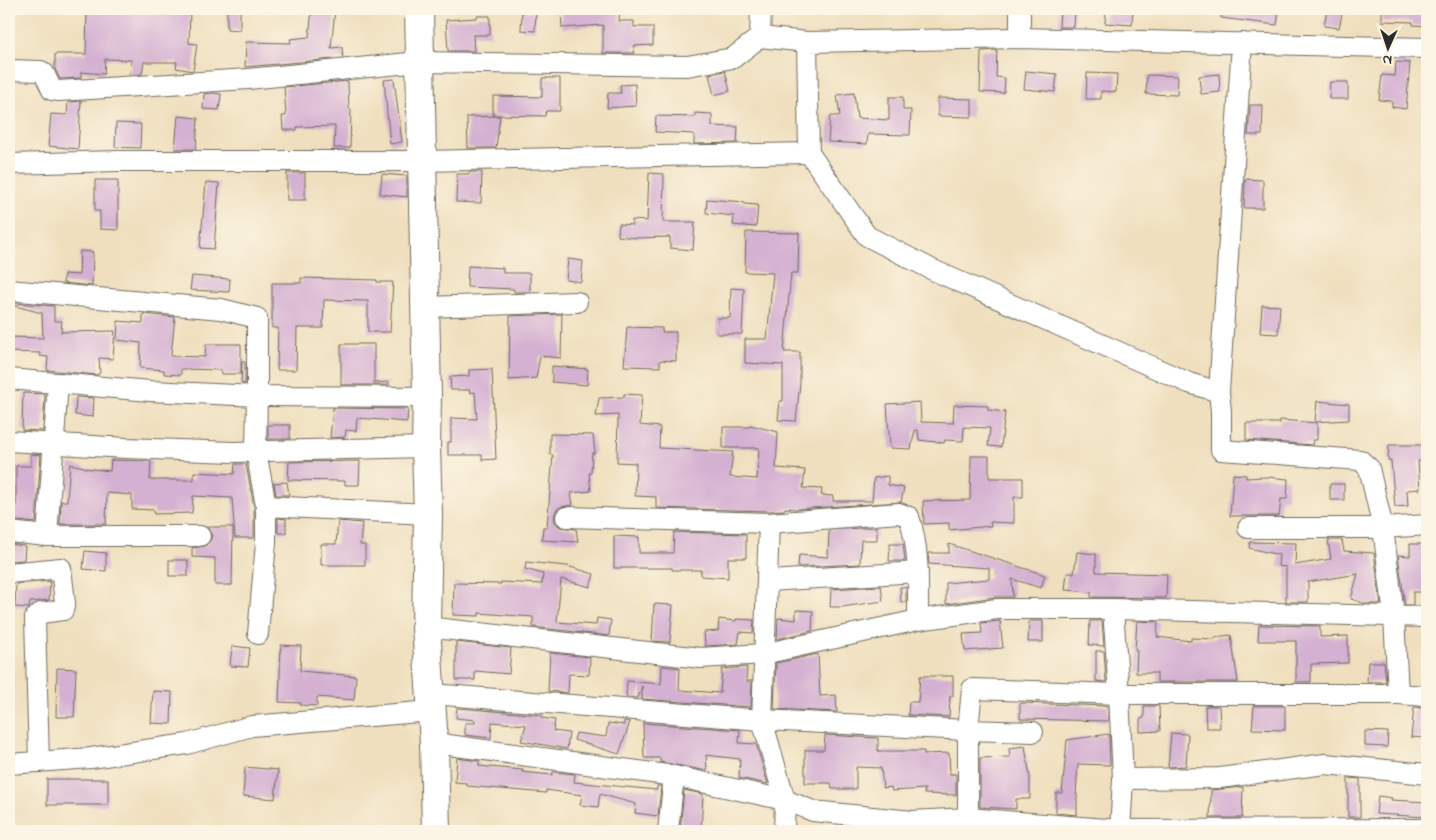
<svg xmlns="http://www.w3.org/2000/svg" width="1436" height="840" font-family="'Indie Flower',sans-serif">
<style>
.building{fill:#d4b0d2}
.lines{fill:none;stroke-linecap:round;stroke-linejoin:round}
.street-casing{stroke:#706a5e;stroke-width:22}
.secondary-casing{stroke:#706a5e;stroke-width:30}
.street{stroke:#fff;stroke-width:20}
.secondary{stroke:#fff;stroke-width:28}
</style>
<rect width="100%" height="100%" fill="#fcf5e5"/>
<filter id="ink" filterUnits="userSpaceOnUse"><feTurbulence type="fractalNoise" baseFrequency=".02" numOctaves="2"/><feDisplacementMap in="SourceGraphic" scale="10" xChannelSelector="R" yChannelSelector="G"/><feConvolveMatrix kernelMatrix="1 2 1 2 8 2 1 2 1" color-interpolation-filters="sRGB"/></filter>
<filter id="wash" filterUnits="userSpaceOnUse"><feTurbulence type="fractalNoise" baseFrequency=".0096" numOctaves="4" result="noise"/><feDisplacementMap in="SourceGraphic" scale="20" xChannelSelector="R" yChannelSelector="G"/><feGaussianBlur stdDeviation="1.12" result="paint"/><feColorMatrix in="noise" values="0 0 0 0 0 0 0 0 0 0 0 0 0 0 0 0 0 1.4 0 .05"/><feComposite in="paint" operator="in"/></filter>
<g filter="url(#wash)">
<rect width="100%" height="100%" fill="#efdfbe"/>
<g id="blocks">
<g class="building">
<path d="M87,9L190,11L189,43L197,44L193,71L176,68L177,62H144L142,74L130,75L131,60L105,59L104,74L81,72V78L60,79L55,69V54H86Z"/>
<path d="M227,9H240V30L227,29Z"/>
<path d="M312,9L335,10L331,48L342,47L343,58L245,67L246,42L291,43L290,39L309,37Z"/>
<path d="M561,9H620L619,21H634V27H653V45L634,46V53H603V25L562,28Z"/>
<path d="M1060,9H1075L1074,27H1059Z"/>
<path d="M1106,9H1133L1132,25L1105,23Z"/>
<path d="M1222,9H1279L1277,25L1221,18Z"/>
<path d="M1327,9H1343L1339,28L1324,26Z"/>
<path d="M1382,9H1427V26L1413,25V22L1382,21Z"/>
<path d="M522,12H536L535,31L521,30Z"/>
<path d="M477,16H490V35H473L474,51H448L446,20L477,18Z"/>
<path d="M997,50L996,77L1005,78L1004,93L980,92L981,51Z"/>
<path d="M1396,62L1410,63L1406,109L1392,107V101L1379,100L1382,75L1395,76Z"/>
<path d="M725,71L730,91L714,95L709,74Z"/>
<path d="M1026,71L1057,74L1055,92L1024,89Z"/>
<path d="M1087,73L1117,74L1116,92L1101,91V99H1086Z"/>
<path d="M1219,74L1220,92L1201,94L1199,76Z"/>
<path d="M1147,75L1178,76L1177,95L1146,94Z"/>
<path d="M542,78H560V111H546L545,116L493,115V96L542,97Z"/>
<path d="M394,79L402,142L390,144L384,80Z"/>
<path d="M348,81L349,109H351L350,148H334L335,126L297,127V130H283L282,116H286L284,87Z"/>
<path d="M1330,82H1348V99H1329Z"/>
<path d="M635,84L636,106L607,108L608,93H621L620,85Z"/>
<path d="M212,93L221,94L219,110L203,109L204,94Z"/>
<path d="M854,93L857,118L889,120V97H903V110H911L910,135L868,134L867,144L828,142L830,116H840L837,95Z"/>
<path d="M938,98L972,99V117L938,116Z"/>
<path d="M81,101L78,149L48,146L51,114L67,115L68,102Z"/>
<path d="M1250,105H1263L1262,135H1248Z"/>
<path d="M695,113L712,114V126L738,127L737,143L694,144V134L655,132L656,116L695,117Z"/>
<path d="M178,116L198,118L196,149H175Z"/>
<path d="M500,116L496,148H468L467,117Z"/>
<path d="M116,123L141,124L140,148L115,147Z"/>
<path d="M469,172H482L481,203L456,202L457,174H469Z"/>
<rect x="287" y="173" width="18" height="27"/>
<path d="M649,173L664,174L663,222H695L693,250L670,248V237L636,238L618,236L619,224L632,225V220L647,221Z"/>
<path d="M382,174L407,176V197L380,194Z"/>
<path d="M1245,179L1263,180V208H1244Z"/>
<path d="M95,180H118V230L100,229V211H95Z"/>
<path d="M206,182L219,183L214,249L200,248Z"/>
<path d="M707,199L744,202V204L758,205L756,227L733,225L734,216L706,213Z"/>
<path d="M746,232L799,233L798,273H791L784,352H800V383L796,421L778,420L780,401H783V365L745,363V339H767L773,273L745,272Z"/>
<path d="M80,251L93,252L92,286L63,283L64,274L79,275Z"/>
<path d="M568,259L583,261L581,282L566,280Z"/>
<path d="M468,266L503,268V273H530V292H514V289L467,287Z"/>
<path d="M192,276L230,279L229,292L190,290Z"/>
<path d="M301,278L377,280V282H393L390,332H368V301L324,300L323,328H297L296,370H277L278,328H272V283H301Z"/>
<path d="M731,288L744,289L742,334H717L718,318H730Z"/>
<path d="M16,303L54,306V321H62L61,332L115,331L113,359L99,358L100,373L96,375L47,370L48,357L40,356V353L9,352V337L43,338L42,313L15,306Z"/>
<path d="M1262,305L1280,306L1278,334L1260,333Z"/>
<path d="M143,314L175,317L171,356L205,357L206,344H241V374H221V370L181,369V375L164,374V370L140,368L141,343L117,340L118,321L143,323Z"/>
<path d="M562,314L561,358L540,356L536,378L509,380L510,316Z"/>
<path d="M627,327L662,328V332H676V361L660,360V367L624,366Z"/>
<path d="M341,344H374V383L389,382V385H341Z"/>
<path d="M242,362H245V384L241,383Z"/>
<path d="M552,366L588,369L587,385L552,382Z"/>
<path d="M492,369L496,459L482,460V455H448V442H451V418L477,419L475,392L470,393V390H451L450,377L469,376V370Z"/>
<path d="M23,393L45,394L43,431L22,430Z"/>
<path d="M624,394L642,395L640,425L660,427L659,448L733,452L730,477L757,479L759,448H723V427H749L750,425L778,432L776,468L805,470L803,488L822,489L821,495L833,496V501H872L874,478L888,476V485L904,488L901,502L796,509L785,508L784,510L769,511L656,508V497L635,496L636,463L617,462L618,415L596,416L599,398L624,397Z"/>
<path d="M76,397L94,398L93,417L75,415Z"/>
<path d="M1317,401L1349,404V420L1315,422Z"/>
<path d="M920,402L921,422L953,423L954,405L988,406V410L1005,412L1001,447L988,446L990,428L964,427L963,441L945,440L944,443L919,440L918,430H915L911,449L890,448L887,404Z"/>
<path d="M333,408L408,409L407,422L357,418L356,431L346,430L345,437L330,438Z"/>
<path d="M1280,420L1317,423V440H1313L1312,445L1246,440V423H1280Z"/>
<rect x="268" y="425" width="22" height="14"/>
<path d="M550,434L593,435L595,453H592L591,473H589L591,491L571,493L573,505L560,507L556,510L554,516L555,522L560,527L576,529L578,542L542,540L543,527H547L553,455H550Z"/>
<path d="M1389,445H1426L1425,461H1418L1420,489L1407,490L1408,506L1395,507L1391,461L1388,460Z"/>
<path d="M31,454L41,455L36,523L9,520V505H16V466H31Z"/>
<path d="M971,456H989V478H1023V497H1014V523L990,522L991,526L949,530V523L924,524L923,501L970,500Z"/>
<path d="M111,460L151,461L150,480H194V472L234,474L235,464H246L254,507V538H235L232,498L193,496L192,513L154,514V510L132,509V495L107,493L106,524H60L61,501H67L70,464L84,467V468L110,471Z"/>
<path d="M360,461L359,485H345V481L288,480L289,462Z"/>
<path d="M1233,474L1246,475V478L1267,477L1288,479L1287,499H1281L1279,516H1230Z"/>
<path d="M287,482L289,495H276L274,483Z"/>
<rect x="1330" y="484" width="14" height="16"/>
<path d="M278,518L286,519V533H278Z"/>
<path d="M338,521L362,523L360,545H365V565H321V544H336Z"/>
<path d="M207,527H233L232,585H215V558L192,557V548L205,546L210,541L212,536Z"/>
<path d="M877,527V540H861L860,564L798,567L799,555L828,557L829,530Z"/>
<path d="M674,532L746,534V558H728V578L701,576V570H672V568H614V536L639,537V553H673Z"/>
<path d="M1328,540H1342L1344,551L1374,553L1381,604H1366L1351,599L1358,574L1308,582V602H1286V567L1278,566L1279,555L1249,548L1250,542L1296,543L1295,565L1331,559Z"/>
<path d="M9,544L25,546L24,560L9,561Z"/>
<path d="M890,544H903L905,561H889Z"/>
<path d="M949,544L1045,575L1041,588L1012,579L1013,597H995L946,604V583L989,579V568L929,564L928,553H949Z"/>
<path d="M1410,544H1425V567H1427V592H1413V605H1405L1398,555L1410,556Z"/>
<path d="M85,551L106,553V571L83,569Z"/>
<path d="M1077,552L1096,554V572L1167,574L1166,598L1091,597V592L1065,590L1067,573H1074Z"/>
<rect x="169" y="560" width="19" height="16"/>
<path d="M526,562L567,566L594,574L590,587L561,579L557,622L596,625L597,618L611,620L609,636L533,627V617L479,613V616L453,615L454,583L501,584V582L542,584L543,574L525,569Z"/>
<path d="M50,581L49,600L30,602L29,608L15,607L16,584Z"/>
<path d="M881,586L883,601L842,607H830L831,589Z"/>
<path d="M900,587H906V602H901Z"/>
<path d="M654,604L673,605L670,642L652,641Z"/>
<path d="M796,610L813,611L812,631L777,639L778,618L796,620Z"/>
<path d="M719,619L736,621V619L754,620L753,633L740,632L738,644L705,646L704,632L718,631Z"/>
<path d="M1000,621L1003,648L965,651L963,634L982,633L981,623Z"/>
<path d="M1029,621H1043V642H1028Z"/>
<path d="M1090,621H1102L1104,646L1089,645Z"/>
<path d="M1137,621L1158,622L1157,637L1191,641V638L1215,639V637L1231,635L1238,682H1157V673H1136L1137,651H1135Z"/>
<path d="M1259,625L1320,626V637L1348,636V663L1311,664V682H1296V641H1258Z"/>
<path d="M456,642L511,648L509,674L475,671V680H456Z"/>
<path d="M281,645L301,646L300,671L356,676L354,700L317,697V706L300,705L301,703L279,702Z"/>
<path d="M232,646L250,648L248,667L230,666Z"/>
<path d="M1096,651H1104L1106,682L1096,681Z"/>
<path d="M550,653L590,657L589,675L569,674L568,693L548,691Z"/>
<path d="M818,654L820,696L836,695L837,712L774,709L776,663Z"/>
<path d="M1368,662H1384L1386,682H1367Z"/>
<path d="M662,666L680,668L679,690L720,693L722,669L747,667L746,681H752L751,707L642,699V686L638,698L626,697L627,681L661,684Z"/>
<path d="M57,668L76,669L74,717H56Z"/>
<path d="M920,676H953V696H950L949,717L908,715L909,702H918Z"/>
<path d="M153,691L172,692L171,724L151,723Z"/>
<path d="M1020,703L1108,706V721L1020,719Z"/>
<path d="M1144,706H1159L1160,731L1140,732V719L1144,718Z"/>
<path d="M1205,706H1219L1220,728H1206Z"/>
<path d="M1254,706H1285V730L1252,729Z"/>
<path d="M1414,707L1426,708L1424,738L1411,737Z"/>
<path d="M457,708L542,715V718L555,720L553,731L569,733L567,749L521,741L526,725L492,722L491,738L465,735V723H475V720L456,718Z"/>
<path d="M624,721L630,722L619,754L574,740L576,733L606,737L608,723L624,725Z"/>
<path d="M643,723L740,730L739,743L756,744L768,784L739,778L740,759L706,755L707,771L660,762V758H644Z"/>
<path d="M1365,731L1388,732L1387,747L1365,746Z"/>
<path d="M1171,733L1188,734L1186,766L1168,767Z"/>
<path d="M1109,734L1110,765L1078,764L1076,794H1077V815L1056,813V793H1062L1067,740Z"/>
<path d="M825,735L878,738V751H924V754L949,753L950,774H956V795L924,794L925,789L892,791L891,787L883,788L881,768L856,767V789H832L831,783H805V750H824Z"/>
<path d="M1025,746L1030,778V799H1016V809L980,807V758L1010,757L1009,748Z"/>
<path d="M457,758L479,761V766L523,770L522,772L552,775L553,772L575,774L574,782L657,790V786H661L658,816L635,813L636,804L600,794L598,807L580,805L582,795L546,790V793L467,786V783L455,782Z"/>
<path d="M245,767L278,770L275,799L243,796Z"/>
<path d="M1348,778L1360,779V817H1348Z"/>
<rect x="47" y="779" width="61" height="26"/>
<path d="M1243,787L1242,818H1210L1211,790Z"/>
<path d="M684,790L703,794L701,831H680Z"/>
<path d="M1378,796L1392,798L1391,800L1427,802V817L1376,814Z"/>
</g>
</g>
</g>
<g filter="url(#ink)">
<use href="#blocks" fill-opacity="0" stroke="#706a5e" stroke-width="1"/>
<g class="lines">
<g class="street-casing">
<g id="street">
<path d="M1020,9V38"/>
<path d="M760,37L761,9"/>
<path d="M1242,43L1219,392L1221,411V450L1360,460L1369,468L1383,528L1394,616L1398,694"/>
<path d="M9,70L41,71L44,73L52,90L59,91L248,79L419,62L687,66L733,58L760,37L807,42"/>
<path d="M809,153L867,236L933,270L1189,383L1219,392"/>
<path d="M9,164L118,161H422L809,153L807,42L1020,38L1427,48"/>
<path d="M9,290L221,309L257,318V396L427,397"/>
<path d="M425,307L577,302"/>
<path d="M9,379L150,391L257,396L256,451L266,506V542L258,634"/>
<path d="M9,441L126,448L233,452L426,447"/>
<path d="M266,506L428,514"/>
<path d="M566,517L769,523L762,720L785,800L813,811L912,821L968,818L1119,830L1427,829"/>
<path d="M1248,528H1383L1427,525"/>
<path d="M9,532L47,536L58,383"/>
<path d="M47,536H200"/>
<path d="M9,573L61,568L65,603L63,610L41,613L35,618L39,762"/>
<path d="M768,581L918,572"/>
<path d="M1113,609L1119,694L1123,779L1120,831"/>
<path d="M918,620L997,609H1113L1427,617"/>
<path d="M426,627L701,658L763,654L918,620C918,585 920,550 909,517L899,513L769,523"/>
<path d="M432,694L762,720L968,730L972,689L1119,694H1398L1427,696"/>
<path d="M434,743L674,776L668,831"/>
<path d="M9,764L91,758L187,744L252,726L431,711"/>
<path d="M674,776L785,800L784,831"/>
<path d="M1123,779L1220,778L1325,764L1427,774"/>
<path d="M968,818V730L1033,732"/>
</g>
</g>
<g class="secondary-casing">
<path id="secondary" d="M419,9L427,397L426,447L428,514L426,627L434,743L436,831"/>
</g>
<use href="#street" class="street"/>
<use href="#secondary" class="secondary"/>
</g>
</g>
<rect width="1436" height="840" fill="none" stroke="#fcf5e5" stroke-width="30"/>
<g transform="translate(1388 48) rotate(183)" stroke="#fcf5e5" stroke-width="4" paint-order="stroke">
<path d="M0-4L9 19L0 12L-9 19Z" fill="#2b2b2b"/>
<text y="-8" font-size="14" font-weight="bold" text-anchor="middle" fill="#2b2b2b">N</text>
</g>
</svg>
